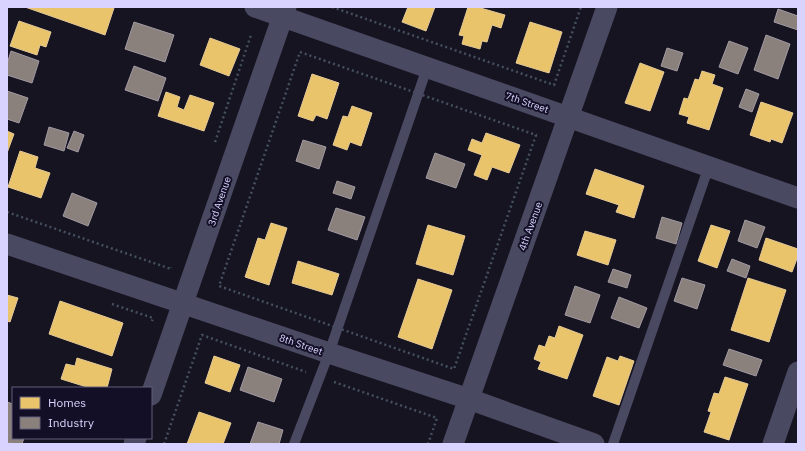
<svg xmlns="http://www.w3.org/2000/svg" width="805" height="451" font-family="'IBM Plex Sans',sans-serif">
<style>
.homes{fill:#e9c46a;stroke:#e4c997}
.industry{fill:#8a817c;stroke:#a29aa3}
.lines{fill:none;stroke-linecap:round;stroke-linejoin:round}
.path{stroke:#44505f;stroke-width:2.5;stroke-dasharray:2 3;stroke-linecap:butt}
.service{stroke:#4a4962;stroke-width:10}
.minor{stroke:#4a4962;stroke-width:21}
.labels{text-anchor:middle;stroke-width:4;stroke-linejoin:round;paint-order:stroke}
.street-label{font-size:10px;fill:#d9d4ff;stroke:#130f26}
</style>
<rect width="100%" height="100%" fill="#161421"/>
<g class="homes">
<path d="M25,7H111L114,8L105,35Z"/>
<path d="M408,7H435L426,31L402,22Z"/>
<path d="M468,7H477L505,15L501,28L492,25L487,42L482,41L480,49L462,44L464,36L459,35Z"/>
<path d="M19,21L51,32L46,47L40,45L37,55L10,46Z"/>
<path d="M530,22L562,32L549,73L516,63Z"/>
<path d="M210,38L240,49L229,76L200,65Z"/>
<path d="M640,63L664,72L650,111L625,103Z"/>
<path d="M702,71L715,75L712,84L723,88L709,130L687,123L689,117L679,114L684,98L688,99L695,79L699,80Z"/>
<path d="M312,74L339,83L327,119L316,115L313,121L298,116Z"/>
<path d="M166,92L180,97L177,107L184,110L190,95L214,103L204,131L158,116Z"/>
<path d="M761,102L793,113L782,143L771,139L770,142L750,135Z"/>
<path d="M352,106L372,113L361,146L350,142L347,150L333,145L343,116L348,117Z"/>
<path d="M7,131L14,134L7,153Z"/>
<path d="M486,133L520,145L509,173L492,167L487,180L474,175L482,155L468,150L472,139L482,143Z"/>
<path d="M20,151L38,157L35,168L50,173L41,198L8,187Z"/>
<path d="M595,169L644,186L634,218L616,212L619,205L586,194Z"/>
<path d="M271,223L287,228L269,285L245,277L258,238L265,240Z"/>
<path d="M428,225L465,236L453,275L416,264Z"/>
<path d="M711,225L730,231L717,268L698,261Z"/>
<path d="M585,231L616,240L608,265L577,255Z"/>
<path d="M766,238L798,249V256L792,272L759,260Z"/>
<path d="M298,261L339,274L332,295L292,283Z"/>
<path d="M748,278L786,290L769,342L731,330Z"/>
<path d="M418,279L452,290L432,349L398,337Z"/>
<path d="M7,295L18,298L10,322L7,321Z"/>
<path d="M60,301L123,323L112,356L49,334Z"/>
<path d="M559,326L583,335L567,379L538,369L541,362L534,359L539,345L545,347L549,336L555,338Z"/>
<path d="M214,356L240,365L230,392L205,383Z"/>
<path d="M620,356L634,361L619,405L593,396L607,357L618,361Z"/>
<path d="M77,358L112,369L107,388H90L61,379L66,364L75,366Z"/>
<path d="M725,377L748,384L729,440L704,432L711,412L708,411L714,393L719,394Z"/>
<path d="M199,412L231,423L223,444H187Z"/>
</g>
<g class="industry">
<path d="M778,9L798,16V30L774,22Z"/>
<path d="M134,22L174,35L165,62L125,49Z"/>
<path d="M766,35L790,44L778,79L754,70Z"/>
<path d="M729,41L748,48L738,74L719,67Z"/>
<path d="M667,48L683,53L677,71L661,66Z"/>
<path d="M11,51L39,61L32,83L7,75V64Z"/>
<path d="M134,66L166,78L158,101L125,90Z"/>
<path d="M746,89L759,94L752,112L739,107Z"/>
<path d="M7,91L28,98L19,123L7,119Z"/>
<path d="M49,127L69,133L64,151L44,145Z"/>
<path d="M74,131L84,135L78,152L67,148Z"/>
<path d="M303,140L326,147L319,169L296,161Z"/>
<path d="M435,153L465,164L456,188L426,178Z"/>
<path d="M337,181L355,187L351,199L333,193Z"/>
<path d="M72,193L97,203L88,226L63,216Z"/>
<path d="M336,208L365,217L357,240L328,230Z"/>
<path d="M662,217L682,223L676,244L656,238Z"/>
<path d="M745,220L765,227L757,248L738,241Z"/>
<path d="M732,259L750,266L746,278L727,271Z"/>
<path d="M613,269L631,275L627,288L608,282Z"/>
<path d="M682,278L705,285L697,309L674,301Z"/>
<path d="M575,286L600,295L590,323L565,315Z"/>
<path d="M619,297L647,308L639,328L611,318Z"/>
<path d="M729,349L762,360L756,376L723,365Z"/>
<path d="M248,367L282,379L274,402L240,390Z"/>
<path d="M7,402L13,404V438H24L22,444L7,443Z"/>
<path d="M258,422L283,430L279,444H250Z"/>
</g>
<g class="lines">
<g class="path">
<path d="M332,7L554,85L581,7"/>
<path d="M300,52L536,135L454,369L219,286Z"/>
<path d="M215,142L251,35"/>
<path d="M7,212L171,269V267"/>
<path d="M112,304L153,318L152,321"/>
<path d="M334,382L437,418L428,444"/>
<path d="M164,444L202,335L306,372"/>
</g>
<g class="service">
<path d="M294,444L329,353L427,68"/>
<path d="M613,444L709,166"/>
</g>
<g class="minor">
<path d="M255,7L798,198"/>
<path d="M7,244L329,353L469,399L594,444"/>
<path d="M151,395L286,7"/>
<path d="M134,444L136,438"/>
<path d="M453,444L607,7"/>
<path d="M773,444L798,372"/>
</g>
</g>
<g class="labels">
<g class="street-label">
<text transform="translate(527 102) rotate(19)" y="4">7th Street</text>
<text transform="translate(219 201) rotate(-71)" y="4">3rd Avenue</text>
<text transform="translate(530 226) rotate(-70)" y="4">4th Avenue</text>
<text transform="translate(301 344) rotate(19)" y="4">8th Street</text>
</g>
</g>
<rect width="805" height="451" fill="none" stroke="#d9d4ff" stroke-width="16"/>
<rect x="12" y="387" width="140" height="52" fill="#130f26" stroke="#625e7d"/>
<rect x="20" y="397" width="20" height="12" fill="#e9c46a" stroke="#625e7d"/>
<text x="48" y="407" font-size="12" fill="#d9d4ff">Homes</text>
<rect x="20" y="417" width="20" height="12" fill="#8a817c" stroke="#625e7d"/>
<text x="48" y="427" font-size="12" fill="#d9d4ff">Industry</text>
</svg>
